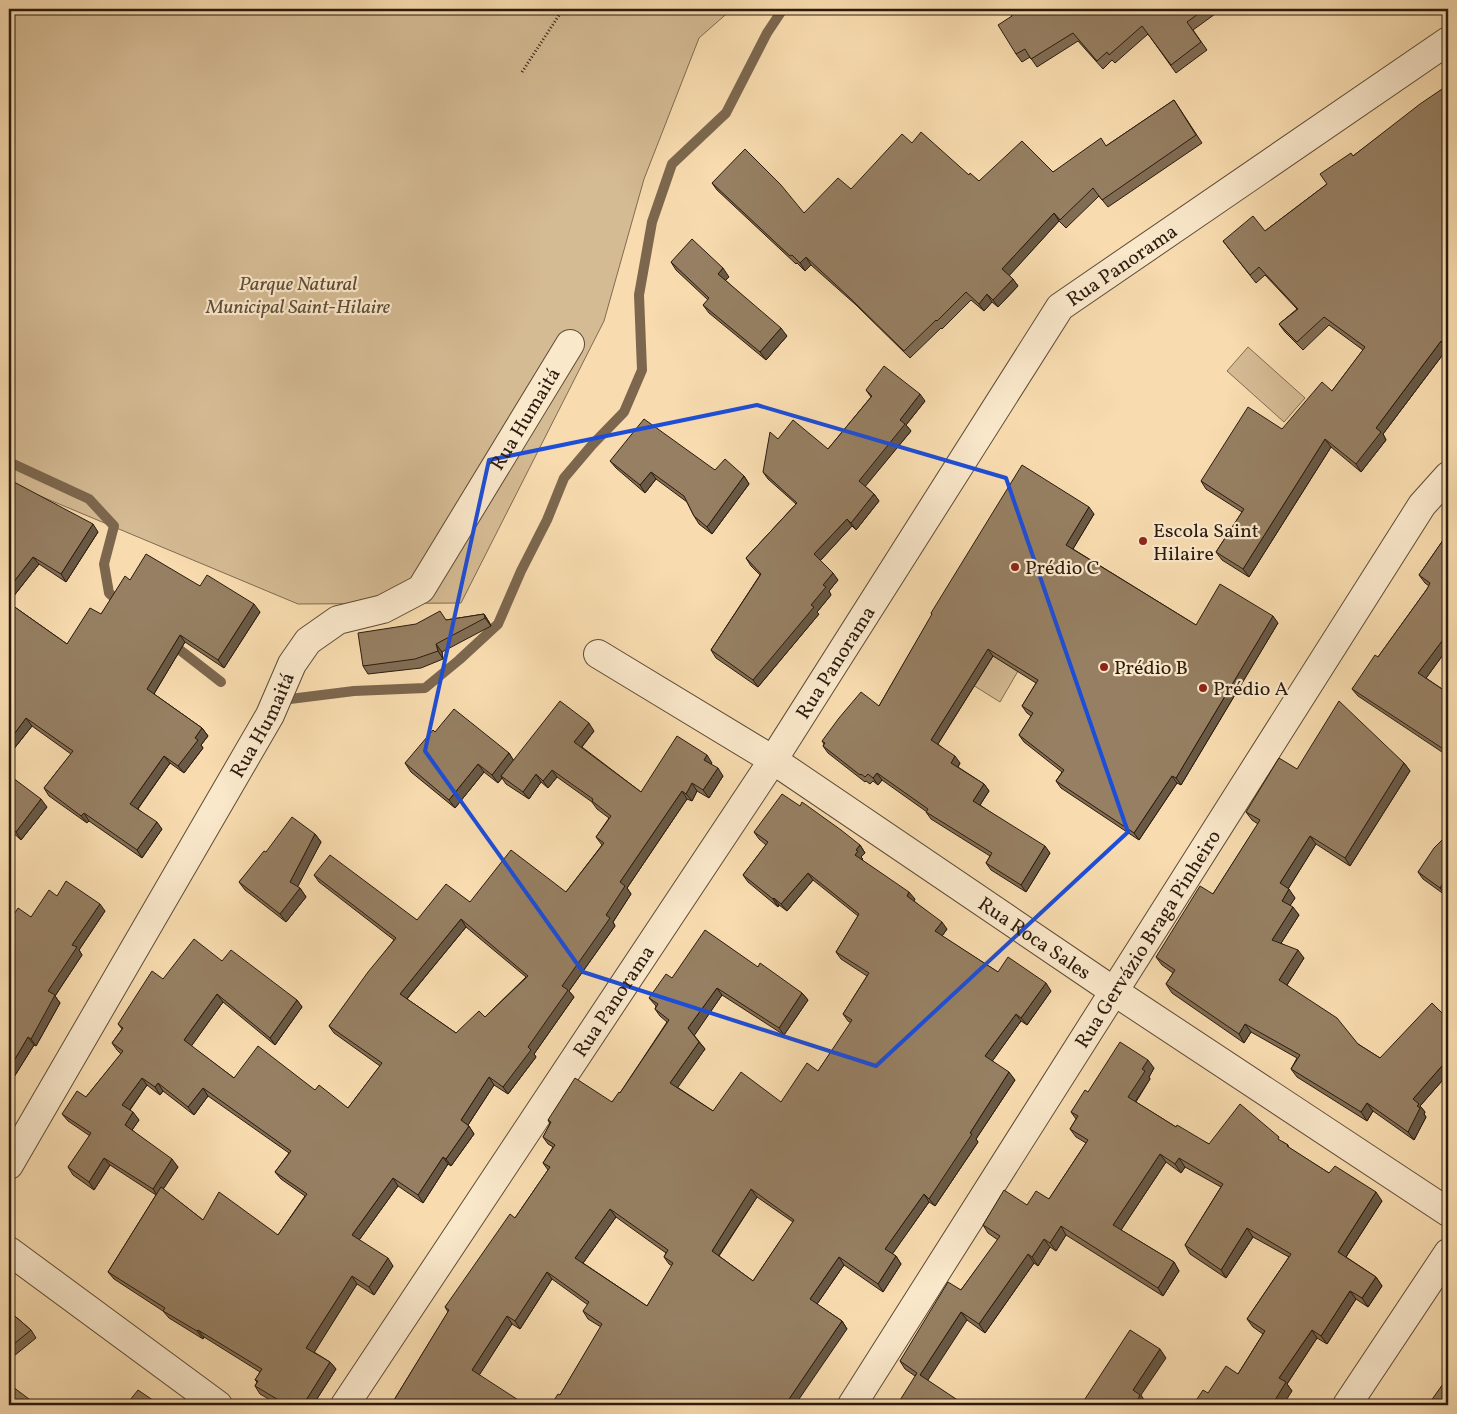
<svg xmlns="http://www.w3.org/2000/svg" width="1457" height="1414" font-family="Vollkorn,serif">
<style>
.green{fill:#d5bb94;stroke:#806b51}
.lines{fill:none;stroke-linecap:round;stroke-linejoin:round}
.stream{stroke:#7c674e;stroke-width:10}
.minor-casing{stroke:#5e4b36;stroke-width:30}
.path{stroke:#2b1b0e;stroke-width:3;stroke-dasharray:1 2.5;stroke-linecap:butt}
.minor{stroke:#fae8cb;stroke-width:28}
.wall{fill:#816d54;stroke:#2b1b0e;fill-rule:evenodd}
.shaded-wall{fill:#695945;stroke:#2b1b0e}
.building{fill:#967f62;stroke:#2b1b0e;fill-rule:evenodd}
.marked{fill:none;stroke:#1d4ed8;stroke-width:4;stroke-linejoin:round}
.poi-dot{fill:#8f2418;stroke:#fae8cb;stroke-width:2}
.labels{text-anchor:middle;stroke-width:4.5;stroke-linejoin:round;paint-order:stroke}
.street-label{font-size:20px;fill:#2b1b0e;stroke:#fae8cb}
.park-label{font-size:20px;font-style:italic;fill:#5e4b36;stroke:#fae8cb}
.poi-label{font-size:20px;fill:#2b1b0e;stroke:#fae8cb;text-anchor:start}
</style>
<rect width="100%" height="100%" fill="#f8dcaf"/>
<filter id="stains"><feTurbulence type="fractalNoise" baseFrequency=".004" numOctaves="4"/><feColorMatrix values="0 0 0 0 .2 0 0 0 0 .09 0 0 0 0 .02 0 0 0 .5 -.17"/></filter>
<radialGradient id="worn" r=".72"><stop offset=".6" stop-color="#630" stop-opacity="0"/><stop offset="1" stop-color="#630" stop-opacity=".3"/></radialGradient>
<g class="green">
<path d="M9,9H732L699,38L644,179L604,321L461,603L298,604L9,483Z"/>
<path d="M1248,347L1305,398L1284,422L1227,371Z"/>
<path d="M936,620L1018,671L1000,702L917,650Z"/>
</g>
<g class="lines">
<g class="stream">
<path d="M9,462L89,499L114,526L104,564L109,593L122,605"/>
<path d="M171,643L221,682"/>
<path d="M290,699L354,691L425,688L459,660L498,624L521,571L547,520L564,478L592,445L624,412L642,370L639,295L652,222L672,164L726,113L767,33L783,9"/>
</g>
<g class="minor-casing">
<g id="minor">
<path id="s1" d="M598,654L773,760L1115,992L1448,1212"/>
<path id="s2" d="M9,1165L270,715L292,664L308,641L338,620L383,609L421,589L570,344"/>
<path d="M9,1251L218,1405"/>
<path id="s3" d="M345,1405L773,760L1060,307L1448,41"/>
<path id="s4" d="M852,1405L1422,505L1448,476"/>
<path d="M1347,1405L1448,1253"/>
</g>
</g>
<path class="path" d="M522,72L563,9"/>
<use href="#minor" class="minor"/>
</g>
<g class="wall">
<path d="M1007,9H1222L1193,30L1207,50L1176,73L1148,34L1115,63L1112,60L1103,69L1078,41L1037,67L1030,57L1022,62L1016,54L1012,16Z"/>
<path d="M1448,85V351L1447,349L1383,434L1386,440L1361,472L1331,447L1249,577L1222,560L1216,552L1242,512L1206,489L1201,481L1282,429L1332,391L1363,350L1329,325L1303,350L1285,332L1279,324L1297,309L1265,275L1256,283L1223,241L1265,231L1327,184L1353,156Z"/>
<path d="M1174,100L1202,143L1108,207L1099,196L1066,228L1059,221L1009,275L1018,286L998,307L992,302L984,311L971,300L942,329L941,328L910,358L856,305L811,265L805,271L797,263L796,264L717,190L712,183L804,213L851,189L912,143L979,181L1053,172L1106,146Z"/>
<path d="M671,262L729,277L725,280L787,336L766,360L709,313L703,305L708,300L676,270Z"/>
<path d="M866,390L925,401L906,425L911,431L865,486L874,494L879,501L856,530L852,526L820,561L838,580L829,591L831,595L817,612L819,614L758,687L716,658L711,650L760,575L751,566L746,558L796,504L768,479L763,472L828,449L871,397Z"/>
<path d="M610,461L715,470L744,476L749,484L712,534L699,524L694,516L687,502L656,479L645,493L616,468Z"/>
<path d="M9,481L98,532L66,582L39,564L9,602Z"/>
<path d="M1094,514L1073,549L1196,625L1278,623L1181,785L1177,783L1139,840L1061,788L1056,781L1062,772L1024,742L1019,735L1031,716L1027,713L1022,706L1036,683L993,656L938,744L960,763L958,767L984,784L989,791L980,805L1050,853L1026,892L991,870L986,863L990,856L931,819L926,812H927L882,780L878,785L873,781L870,784L866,781L865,782L828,753L823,746L824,744L822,741L879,706L932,615L931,613Z"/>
<path d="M1448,533V648L1426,678L1448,693V756L1358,696L1352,689L1378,657L1427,589L1429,586L1425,583L1419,575Z"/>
<path d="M130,580L200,586L260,612L224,668L185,642L154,694L202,728L208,736L201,745L203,748L184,773L170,763L138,809L162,829L142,858L89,821L87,823L49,796L44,788L71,754L32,726L9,755V603L67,644L101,614Z"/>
<path d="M484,614L489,622L491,626L442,652L443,659L421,668L368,674L363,666L446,620Z"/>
<path d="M594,731L582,747L641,792L712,763L711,764L723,776L709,798L697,791L692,801L687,799L627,888L631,894L613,922L615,926L569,991L574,997L534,1054L536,1057L508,1094L494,1085L468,1125L474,1134L451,1166L448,1164L423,1203L398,1186L359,1240L393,1266L374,1295L357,1284L314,1352L330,1362L336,1369L313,1405H279L260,1394L255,1386L257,1382L255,1380L260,1372L204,1337L203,1339L169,1318L163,1311L114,1279L108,1272L156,1195L110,1165L94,1190L73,1175L68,1167L90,1136L68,1121L62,1114L86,1097L121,1054L117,1050L112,1043L122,1029L118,1024L163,979L222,961L297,1000L302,1007L275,1045L223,1002L191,1046L234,1078L315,1090L348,1108L380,1066L334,1033L329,1026L394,940L319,882L314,875L417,920L470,902L566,892L602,845L596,837L609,818L597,809L592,802L557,777L548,788L541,782L529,799L506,784L502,778L498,783L484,772L455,808L411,772L405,763L435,732L509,753L513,760ZM466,927L526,977L485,1017L456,1033L407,999ZM147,1085L160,1095L163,1091L194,1115L208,1096L289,1153L275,1172L281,1179L305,1196L278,1235L203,1220L163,1189L178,1167L132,1130L139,1120L130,1110Z"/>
<path d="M1404,763L1410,771L1350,866L1316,844L1288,889L1295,898L1290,905L1299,915L1281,943L1304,958L1287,985L1358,1044L1380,1058L1448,1019V1074L1420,1106L1425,1112L1424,1114L1426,1117L1414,1140L1373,1111L1367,1121L1297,1077L1291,1069L1297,1058L1251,1032L1244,1043L1172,993L1166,984L1173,973L1162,965L1156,957L1213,894L1258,824L1252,820L1246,812L1297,769Z"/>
<path d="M9,775L47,807L21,840L9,829Z"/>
<path d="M754,832L860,845L865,853L861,857L863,859L862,860L915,899L914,901L947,929L942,936L998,972L1051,991L1027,1025L1021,1021L992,1061L1015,1080L976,1139L978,1142L935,1206L929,1202L892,1254L896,1256L901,1264L883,1292L844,1265L817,1304L842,1321L847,1329L560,1395L601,1327L588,1319L583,1311L588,1305L552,1279L520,1329L512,1324L479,1375L391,1405L448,1312L445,1307L515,1218L548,1170L543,1163L553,1147L548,1144L543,1137L550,1124L548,1120L612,1102L620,1093L667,1022L660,1016L655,1009L656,1006L649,998L672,978L758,967L802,993L808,1000L784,1035L722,995L694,1035L705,1049L677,1087L713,1111L781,1102L818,1071L851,1023L848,1021L843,1014L867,976L841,959L836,952L858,916L813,880L787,911L779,905L778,907L748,882L743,875L766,845L759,839ZM757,1197L793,1222L753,1281L719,1256ZM616,1217L666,1253L664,1257L669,1264L672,1266L647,1306L583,1263Z"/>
<path d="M315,834L321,842L297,887L300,888L306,897L286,922L245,890L239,882L266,852Z"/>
<path d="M1448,834V890L1445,895L1423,879L1418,872Z"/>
<path d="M57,896L105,911L79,950L82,955L55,996L60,1003L36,1046L34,1045L14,1077L9,1073V922L31,917Z"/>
<path d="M1154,1068L1149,1077L1150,1079L1136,1102L1176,1127L1209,1144L1283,1142L1288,1145L1289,1148L1329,1173L1382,1201L1346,1257L1376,1277L1382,1286L1368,1307L1356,1299L1327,1344L1317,1338L1287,1384L1292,1391L1208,1393L1238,1374L1263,1334L1253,1327L1247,1319L1289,1257L1253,1237L1226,1278L1190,1254L1185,1245L1221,1187L1185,1167L1181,1173L1166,1162L1121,1230L1174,1262L1179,1271L1163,1296L1066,1235L1056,1251L1050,1247L1038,1266L1034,1263L985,1333L967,1320L915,1376L905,1369L900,1361L961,1290L998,1240L988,1233L983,1225L1027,1205L1049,1199L1086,1143L1076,1137L1070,1129L1076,1119L1071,1112L1088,1092Z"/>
<path d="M9,1311L31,1330L36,1338L9,1360Z"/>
</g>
<g class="shaded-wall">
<path d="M1054,213L1059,221L1008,277L1002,269Z"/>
<path d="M806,257L811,265L805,271L800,263Z"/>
<path d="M723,268L729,277L724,282L718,274Z"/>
<path d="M1013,279L1018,286L998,307L993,300Z"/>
<path d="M987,294L992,302L984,311L979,304Z"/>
<path d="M781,328L787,336L766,360L760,352Z"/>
<path d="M1441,341L1447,349L1383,434L1386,440L1361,472L1356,464L1376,428Z"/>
<path d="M920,394L925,401L906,425L911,431L864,488L859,481L900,420Z"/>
<path d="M1325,439L1331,447L1249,577L1243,569Z"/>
<path d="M651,472L656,479L645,493L640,485Z"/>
<path d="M744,476L749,484L712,534L707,527Z"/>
<path d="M874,494L879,501L856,530L851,523Z"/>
<path d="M1089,507L1094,514L1071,552L1066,545Z"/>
<path d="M847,519L852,526L819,562L814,554Z"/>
<path d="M93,524L98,532L66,582L61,574Z"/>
<path d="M33,557L39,564L9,602V588Z"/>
<path d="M833,573L838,580L829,591L831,595L817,612L819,614L758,687L753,680L811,605L823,585Z"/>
<path d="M254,604L260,612L224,668L218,660Z"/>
<path d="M484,614L489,622L491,626L485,618Z"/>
<path d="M1273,616L1278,623L1181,785L1176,778Z"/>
<path d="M1448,633V648L1424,681L1418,673Z"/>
<path d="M180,635L185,642L152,697L147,689Z"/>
<path d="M436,644L442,652L443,659L438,651Z"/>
<path d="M988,649L993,656L936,747L931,740Z"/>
<path d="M26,718L32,726L9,755V741Z"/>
<path d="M589,723L594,731L580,749L574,742Z"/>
<path d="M202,728L208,736L201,745L203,748L184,773L178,766L195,738Z"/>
<path d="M509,753L514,761L501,776L502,778L498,783L492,775Z"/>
<path d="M707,755L712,763L709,767L704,760Z"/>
<path d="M164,756L170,763L136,811L130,804Z"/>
<path d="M955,756L960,763L956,770L951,763Z"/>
<path d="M1404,763L1410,771L1350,866L1345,858Z"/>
<path d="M478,764L484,772L455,808L449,800Z"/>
<path d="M718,768L723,776L709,798L703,790Z"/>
<path d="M552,770L557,777L548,788L543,781Z"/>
<path d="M877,773L882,780L878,785L873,778Z"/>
<path d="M536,774L541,782L529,799L523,792Z"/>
<path d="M1172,776L1177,783L1139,840L1134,833Z"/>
<path d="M692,783L697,791L692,801L686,794Z"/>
<path d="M984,784L989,791L978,808L973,801Z"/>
<path d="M682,791L687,799L627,888L631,894L613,922L615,926L569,991L574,997L534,1054L536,1057L508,1094L503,1087L528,1047L562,986L606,915L620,882Z"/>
<path d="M41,799L47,807L21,840L16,832Z"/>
<path d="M84,813L89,821L87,823L81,816Z"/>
<path d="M157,822L162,829L142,858L137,850Z"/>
<path d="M315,834L321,842L296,890L290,882Z"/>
<path d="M1310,836L1316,844L1286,892L1280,883Z"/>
<path d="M860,845L865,853L861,857L863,859L860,862L855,855L856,850Z"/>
<path d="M1045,846L1050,853L1026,892L1021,885Z"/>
<path d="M808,873L813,880L787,911L781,904Z"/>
<path d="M1448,876V890L1445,895L1440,888Z"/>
<path d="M300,888L306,897L286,922L280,914Z"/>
<path d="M1289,889L1295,898L1288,909L1282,901Z"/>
<path d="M909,892L915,899L912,903L907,896Z"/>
<path d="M774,898L779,905L778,907L773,899Z"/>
<path d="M100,904L105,911L79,950L82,955L55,996L60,1003L36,1046L31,1039L48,991L72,945Z"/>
<path d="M1293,907L1299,915L1278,948L1272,940Z"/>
<path d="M461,919L466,927L405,1001L400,994Z"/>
<path d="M942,922L947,929L940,939L935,931Z"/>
<path d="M1298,950L1304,958L1285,988L1279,980Z"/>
<path d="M1046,983L1051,991L1027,1025L1021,1018Z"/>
<path d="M717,988L722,995L694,1036L688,1028Z"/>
<path d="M802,993L808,1000L784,1035L779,1028Z"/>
<path d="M217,994L223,1002L190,1048L184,1040Z"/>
<path d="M297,1000L302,1007L275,1045L270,1038Z"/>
<path d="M1016,1014L1021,1021L991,1063L985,1056Z"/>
<path d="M1245,1024L1251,1032L1244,1043L1239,1034Z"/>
<path d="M28,1037L34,1045L14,1077L9,1069Z"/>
<path d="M699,1042L705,1049L676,1090L670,1083Z"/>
<path d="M1448,1059V1074L1420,1106L1425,1112L1424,1114L1426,1117L1414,1140L1408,1132L1413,1099Z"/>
<path d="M1148,1060L1154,1068L1149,1077L1150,1079L1133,1105L1128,1097L1142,1069Z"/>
<path d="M1009,1072L1015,1080L976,1139L978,1142L935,1206L929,1199L970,1133Z"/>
<path d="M489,1077L494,1085L466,1128L461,1120Z"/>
<path d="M142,1078L147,1085L128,1112L122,1105Z"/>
<path d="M158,1083L163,1091L160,1095L155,1087Z"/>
<path d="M203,1088L208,1096L194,1115L188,1107Z"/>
<path d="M1367,1103L1373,1111L1367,1121L1361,1112Z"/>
<path d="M133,1112L139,1120L130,1133L125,1125Z"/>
<path d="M469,1126L474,1134L451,1166L446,1159Z"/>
<path d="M1160,1154L1166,1162L1119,1233L1113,1225Z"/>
<path d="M443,1157L448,1164L423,1203L418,1195Z"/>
<path d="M104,1158L110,1165L94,1190L89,1182Z"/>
<path d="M1179,1158L1185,1167L1181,1173L1175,1164Z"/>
<path d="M172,1159L178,1167L158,1197L153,1189Z"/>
<path d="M393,1178L398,1186L357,1243L352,1235Z"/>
<path d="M751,1189L757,1197L717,1258L712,1251Z"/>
<path d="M1376,1192L1382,1201L1344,1260L1338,1252Z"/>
<path d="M924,1194L929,1202L891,1256L885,1249Z"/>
<path d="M610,1209L616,1217L581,1266L575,1258Z"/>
<path d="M1061,1226L1066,1235L1056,1251L1050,1243Z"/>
<path d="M1247,1228L1253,1237L1226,1278L1221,1270Z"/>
<path d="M1044,1239L1050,1247L1038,1266L1032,1257Z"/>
<path d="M1028,1254L1034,1263L985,1333L979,1324Z"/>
<path d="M896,1256L901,1264L883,1292L878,1284Z"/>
<path d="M839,1257L844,1265L815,1307L810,1299Z"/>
<path d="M388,1258L393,1266L374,1295L369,1287Z"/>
<path d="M1174,1262L1179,1271L1163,1296L1158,1288Z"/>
<path d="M547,1272L552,1279L520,1329L515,1321Z"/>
<path d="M352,1276L357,1284L312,1356L306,1348Z"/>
<path d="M1376,1277L1382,1286L1368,1307L1362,1298Z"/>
<path d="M1350,1291L1356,1299L1327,1344L1321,1336Z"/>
<path d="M961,1312L967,1320L926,1383L920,1375Z"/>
<path d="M507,1316L512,1324L478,1377L472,1370Z"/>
<path d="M842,1321L847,1329L795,1405H785Z"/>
<path d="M198,1330L204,1337L203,1339L197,1331Z"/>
<path d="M1312,1330L1317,1338L1287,1384L1292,1391L1283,1405H1272L1279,1378Z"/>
<path d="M1160,1349L1166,1358L1141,1395L1146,1403L1145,1405L1138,1399L1133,1390Z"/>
<path d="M330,1362L336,1369L313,1405H303Z"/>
</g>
<g class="building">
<path d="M1007,9H1205L1187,22L1201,42L1171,65L1142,26L1109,55L1107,52L1097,61L1073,33L1031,59L1025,49L1016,54L998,25L1012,16Z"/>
<path d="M1448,85V347L1441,341L1376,428L1381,432L1356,464L1325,439L1243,569L1216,552L1244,509L1201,481L1248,407L1282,429L1322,382L1332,391L1365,347L1324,317L1297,342L1279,324L1298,309L1259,267L1250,275L1223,241L1253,216L1265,231L1327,184L1320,174L1351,153L1353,156L1420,104Z"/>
<path d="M1174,100L1196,135L1102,200L1093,188L1060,220L1054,213L1002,269L1013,279L993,300L987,294L979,304L966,292L937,321L936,320L904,351L850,298L806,257L800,263L792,255L790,256L712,183L745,149L781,185L804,213L838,178L851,189L902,134L912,143L921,132L969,175L970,173L979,181L1022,141L1053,172L1101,138L1106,146Z"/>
<path d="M692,239L723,268L718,274L781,328L760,352L703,305L709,298L671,262Z"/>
<path d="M884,366L920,394L900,420L905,424L859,481L874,494L851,523L847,519L814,554L833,573L823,585L826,587L811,605L814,607L753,680L711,650L761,574L746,558L797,503L763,472L770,432L778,439L793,420L828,449L872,396L866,390Z"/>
<path d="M644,419L715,470L725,459L744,476L707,527L694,516L684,496L651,472L640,485L610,461Z"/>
<path d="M1022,465L1089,507L1066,545L1196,625L1220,584L1273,616L1176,778L1172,776L1134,833L1056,781L1064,770L1019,735L1033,713L1022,706L1038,680L988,649L931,740L955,756L951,763L984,784L973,801L1045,846L1021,885L986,863L992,853L926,812L928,809L877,773L873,778L868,774L865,777L861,774L860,775L823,746L825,743L822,741L839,718L861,692L879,706L932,614L931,613Z"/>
<path d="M9,481L14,484V482L93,524L61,574L33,557L9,588Z"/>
<path d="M1448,533V633L1418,673L1448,693V752L1352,689L1375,655L1378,657L1427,589L1430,583L1419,575Z"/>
<path d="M146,554L200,586L207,575L254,604L218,660L180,635L147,689L202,728L195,738L198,740L178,766L164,756L130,804L157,822L137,850L84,813L81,816L44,788L73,751L26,718L9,741V603L67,644L90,608L101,614L125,576L130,580Z"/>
<path d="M440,611L446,620L484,614L485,618L436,644L438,651L415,659L363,666L358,633L416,624Z"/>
<path d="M560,701L589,723L574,742L641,792L677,736L707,755L704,760L718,768L703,790L692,783L686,794L682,791L620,882L625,886L606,915L610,918L562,986L568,990L528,1047L531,1050L503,1087L489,1077L461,1120L469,1126L446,1159L443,1157L418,1195L393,1178L352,1235L388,1258L369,1287L352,1276L306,1348L330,1362L303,1405H287L255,1386L258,1381L255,1380L262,1369L198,1330L197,1331L163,1311L165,1308L108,1272L161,1187L203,1220L219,1192L278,1235L307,1194L275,1172L291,1151L203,1088L188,1107L158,1083L155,1087L142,1078L122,1105L133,1112L125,1125L172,1159L153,1189L104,1158L89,1182L68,1167L91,1133L62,1114L77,1091L86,1097L123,1051L112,1043L123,1028L118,1024L152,971L163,979L194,939L222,961L231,950L297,1000L270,1038L217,994L184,1040L234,1078L258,1046L315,1090L319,1085L348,1108L382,1063L329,1026L368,972L396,938L314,875L330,855L417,920L446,884L470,902L511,850L566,892L604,843L596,837L611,816L592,801L593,799L552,770L543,781L536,774L523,792L501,776ZM461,919L528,976L485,1017L479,1011L456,1033L400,994Z"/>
<path d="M1339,701L1404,763L1345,858L1310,836L1280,883L1289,889L1282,901L1293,907L1272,940L1298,950L1279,980L1337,1018L1358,1044L1380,1058L1432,1003L1448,1019V1059L1413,1099L1419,1104L1417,1106L1420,1108L1408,1132L1367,1103L1361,1112L1291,1069L1300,1055L1245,1024L1239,1034L1166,984L1175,970L1156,957L1200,886L1213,894L1260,820L1246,812L1279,758L1297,769Z"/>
<path d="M454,709L509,753L492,775L478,764L449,800L405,763L433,730L435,732Z"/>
<path d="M9,775L41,799L16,832L9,826Z"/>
<path d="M782,794L800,806L802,802L841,830L860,845L856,850L858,851L855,855L909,892L907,896L942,922L935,931L998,972L1008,957L1046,983L1021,1018L1016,1014L985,1056L1009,1072L970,1133L972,1134L929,1199L924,1194L885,1249L896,1256L878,1284L839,1257L810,1299L842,1321L785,1405H551L558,1394L560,1395L602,1324L583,1311L589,1302L547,1272L515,1321L507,1316L472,1370L526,1405H391L449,1310L445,1307L510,1214L515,1218L550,1167L543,1163L555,1145L543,1137L551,1122L548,1120L575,1078L612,1102L619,1092L620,1093L669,1020L655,1009L658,1004L649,998L666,974L672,978L705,930L758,967L760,963L802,993L779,1028L717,988L688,1028L699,1042L670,1083L713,1111L741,1072L781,1102L807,1063L818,1071L852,1020L843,1014L869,973L836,952L859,914L808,873L781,904L774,898L773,899L743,875L768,842L754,832ZM751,1189L794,1220L753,1281L712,1251ZM610,1209L668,1250L664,1257L673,1263L647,1306L575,1258Z"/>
<path d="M292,817L315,834L290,882L300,888L280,914L239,882L264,851L266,852Z"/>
<path d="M1448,834V876L1440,888L1418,872L1434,848Z"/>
<path d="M66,881L100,904L72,945L77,947L48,991L55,995L31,1039L28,1037L9,1069V922L18,908L31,917L49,890L57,896Z"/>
<path d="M1120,1042L1148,1060L1142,1069L1145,1071L1128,1097L1176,1127L1177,1125L1209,1144L1240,1104L1279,1137L1278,1139L1288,1145L1287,1146L1329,1173L1335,1166L1376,1192L1338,1252L1376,1277L1362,1298L1350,1291L1321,1336L1312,1330L1279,1378L1286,1382L1272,1405H1193L1203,1390L1208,1393L1226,1366L1238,1374L1265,1331L1247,1319L1291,1254L1247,1228L1221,1270L1185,1245L1223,1184L1179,1158L1175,1164L1160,1154L1113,1225L1174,1262L1158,1288L1061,1226L1050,1243L1044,1239L1032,1257L1028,1254L979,1324L961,1312L920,1375L965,1405H897L917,1373L900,1361L948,1282L961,1290L1000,1236L983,1225L1004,1190L1027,1205L1036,1191L1049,1199L1088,1140L1070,1129L1078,1116L1071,1112L1085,1090L1088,1092Z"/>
<path d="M9,1311L31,1330L9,1348Z"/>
<path d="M1130,1330L1160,1349L1133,1390L1140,1395L1138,1399L1147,1405H1081Z"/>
<path d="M1448,1377V1405H1428Z"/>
<path d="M9,1384L37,1405H9Z"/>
<path d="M138,1390L160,1405H126Z"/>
<path d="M53,1400L61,1405H49Z"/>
</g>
<path class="marked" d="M757,405L1006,478L1128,832L876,1066L583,972L425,751L489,460Z"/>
<g class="poi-dot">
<circle cx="1143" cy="541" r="5"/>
<circle cx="1015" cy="567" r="5"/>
<circle cx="1104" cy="667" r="5"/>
<circle cx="1203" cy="688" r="5"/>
</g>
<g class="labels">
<g class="street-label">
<text dy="7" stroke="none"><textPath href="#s3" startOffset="1385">Rua Panorama</textPath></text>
<text dy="7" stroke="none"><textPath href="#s2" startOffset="929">Rua Humaitá</textPath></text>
<text dy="7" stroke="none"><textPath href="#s3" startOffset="890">Rua Panorama</textPath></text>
<text dy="7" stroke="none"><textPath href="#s2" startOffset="508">Rua Humaitá</textPath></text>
<text dy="7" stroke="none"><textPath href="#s1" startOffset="521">Rua Roca Sales</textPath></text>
<text dy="7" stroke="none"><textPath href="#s4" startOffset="552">Rua Gervázio Braga Pinheiro</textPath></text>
<text dy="7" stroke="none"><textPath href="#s3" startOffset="485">Rua Panorama</textPath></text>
</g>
<g class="park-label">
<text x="298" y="290">Parque Natural<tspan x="298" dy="23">Municipal Saint-Hilaire</tspan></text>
</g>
<g class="poi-label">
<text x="1153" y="537">Escola Saint<tspan x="1153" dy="23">Hilaire</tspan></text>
<text x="1025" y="574">Prédio C</text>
<text x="1114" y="674">Prédio B</text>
<text x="1213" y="695">Prédio A</text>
</g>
</g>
<rect width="1457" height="1414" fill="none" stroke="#f8dcaf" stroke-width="30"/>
<rect x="10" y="10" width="1437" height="1394" fill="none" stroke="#2b1b0e" stroke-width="2.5"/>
<rect x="15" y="15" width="1427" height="1384" fill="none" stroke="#2b1b0e"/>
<rect width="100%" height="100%" filter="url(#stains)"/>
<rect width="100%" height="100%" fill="url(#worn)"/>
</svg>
